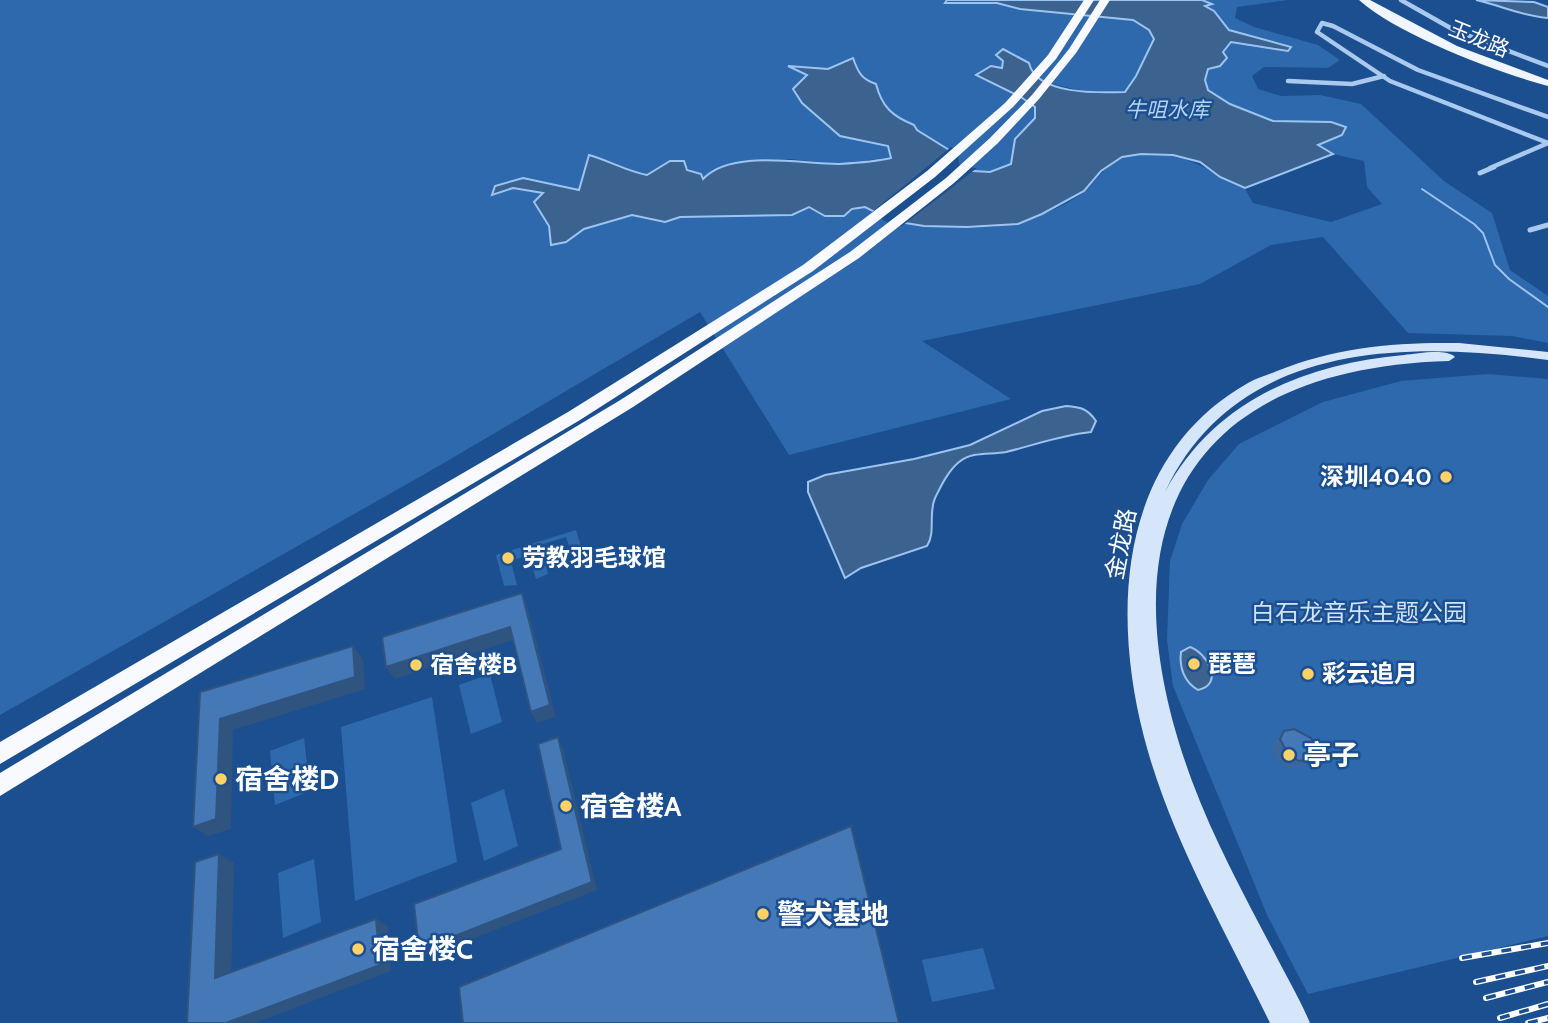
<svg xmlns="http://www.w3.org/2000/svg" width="1548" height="1023" font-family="Cabin,'Noto Sans SC',sans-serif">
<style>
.green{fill:#2e69ad;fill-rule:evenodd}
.water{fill:#3c6290;stroke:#9cc4f0;stroke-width:2}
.pier{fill:#1b4f8f}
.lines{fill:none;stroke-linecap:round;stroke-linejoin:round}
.stream{stroke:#9cc4f0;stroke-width:2}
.minor-far1{stroke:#a9c9ee;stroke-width:4.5}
.minor{stroke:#a9c9ee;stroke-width:5}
.secondary{fill:#d6e6fa;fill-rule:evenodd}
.primary{fill:#f0f6ff;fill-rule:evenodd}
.trunk{fill:#f8faff;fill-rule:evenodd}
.rail-casing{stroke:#fff;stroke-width:6}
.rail{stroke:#1b4f8f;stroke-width:3.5;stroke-dasharray:10;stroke-linecap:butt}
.wall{fill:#3a679d}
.shaded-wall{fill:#305480}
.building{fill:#4478b7;stroke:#305480;stroke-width:2}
.poi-dot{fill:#ffd166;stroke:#1b4f8f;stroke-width:2.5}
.labels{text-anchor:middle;stroke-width:5;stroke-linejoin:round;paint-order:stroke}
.far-street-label{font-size:21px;fill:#fff;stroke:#1b4f8f}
.far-water-label{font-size:21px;font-style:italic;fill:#b5d3f5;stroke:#1b4f8f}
.poi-label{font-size:24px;font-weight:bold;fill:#fff;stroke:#1b4f8f;text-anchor:start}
.street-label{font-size:24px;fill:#fff;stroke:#1b4f8f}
.park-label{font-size:24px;fill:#cfe3fa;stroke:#1b4f8f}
.near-poi-label{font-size:28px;font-weight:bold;fill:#fff;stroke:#1b4f8f;text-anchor:start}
</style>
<rect width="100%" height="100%" fill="#1b4f8f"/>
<g class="green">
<path d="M0,0H947L946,3H997L1020,9L1133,20L1149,30L1154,39L1137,76L1125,91C1072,94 1048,85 1003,61L1002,68L977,75L1021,97L1035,107V118L1015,139L1011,164L990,172L957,170L954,153L917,130L914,125C892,116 882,107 876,84L865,80L858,73L791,67L808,75L802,103L840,136L888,146L892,157L839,164L789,159L733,165L713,169L702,180L701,174L670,161L647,175L624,170L584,177L579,190L523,178L493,194L513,188L544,193L534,202L549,226L552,245L566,242L584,229L632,215L665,222L680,217L792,215L809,207C819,212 832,220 844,216C853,212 856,205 868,208C878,210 886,220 896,222C927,228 987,230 1018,223C1036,219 1071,203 1085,191C1097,180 1104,167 1120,159C1149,143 1195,159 1220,177L1332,154L1317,145L1331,122L1273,121L1230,104L1208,89L1205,80L1208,69L1220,66L1223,52L1231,42L1288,51C1271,37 1247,41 1229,29C1218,23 1215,12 1204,6L1211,3L1202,0H1288L1237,7L1235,18L1254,27L1318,45L1340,60L1328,68L1264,67L1252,76L1258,89L1281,96L1320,95L1361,104L1444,181L1492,213L1510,270L1548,296V343L1512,336L1408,333L1323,237L1271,245L1200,284L922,341L1011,399L789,455L700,312L444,463L0,715ZM1333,154L1364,161L1367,187L1382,204L1331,222L1253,203L1245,189Z"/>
<path d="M1488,374L1548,379V936L1308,994L1268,917L1173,686L1167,640L1170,561L1182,524L1208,480L1239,444L1323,402L1401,381Z"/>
<path d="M576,530L587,565L577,568L566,537L540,545L548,574L536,579L529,555L511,561L517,585L504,586L496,555Z"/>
<path d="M490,674L502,722L471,734L459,685Z"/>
<path d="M432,697L457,862L355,901L341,727Z"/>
<path d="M304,738L310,791L275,805L270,751Z"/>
<path d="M504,789L518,846L484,861L471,803Z"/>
<path d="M314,859L321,922L283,938L278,873Z"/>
<path d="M983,948L995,989L932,1002L922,960Z"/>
</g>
<g class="water">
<path d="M947,0H1202L1212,4L1205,6L1214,11L1229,30L1291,47L1288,51L1231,42L1223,52L1227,58L1220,66L1208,69L1205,80L1208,90L1230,104L1273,121L1331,122L1346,127L1342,135L1318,145L1333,154L1245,188L1220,177L1200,162L1173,155L1141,154L1122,157L1101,171L1084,191L1042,214L1018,224L967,227L924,226L893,221L865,207L852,209L844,216H825L809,207L792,215L680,217L665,222L632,215L584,229L566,242L551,245L549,226L534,202L543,193L513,188L492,195L495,186L523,178L579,190L589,155C610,161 626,171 647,175L670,161H684L687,170L701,174L703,179C731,149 800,164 838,164C855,163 874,162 891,158L888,146L840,136L802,103L793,89L807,75L788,66L828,69L853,58C858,72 861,79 876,84C882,107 892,116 914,125L917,130L954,153L957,170L990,172L1011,164L1015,139L1035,118V107L1021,97L976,75L991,66L1002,68L1003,61L996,55L1003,49L1029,63C1036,95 1099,93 1125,92L1136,76L1154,39L1149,30L1133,20L1020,9L997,3H945Z"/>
<path d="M1476,0L1534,2L1548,7V18C1521,16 1500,5 1476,0Z"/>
<path d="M1066,406C1080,407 1087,408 1096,421L1091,432C1061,435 1035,445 1006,452C989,455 973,451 959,462C948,471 941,486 935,498C928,514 936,532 927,546L861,568L845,578L808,492V482L825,475L914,459L970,445L1042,411Z"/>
<path d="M1190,647C1207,653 1225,684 1198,690C1184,682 1179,667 1181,652Z"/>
</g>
<path class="pier" d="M951,147L957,151L960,167L977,168L902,226L892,225L871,213Z"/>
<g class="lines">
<path class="stream" d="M1422,189L1474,224L1483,233L1495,265L1509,279L1548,307"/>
<g class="minor-far1">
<path d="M1401,0L1454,30L1548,66"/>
<path d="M1288,81L1352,84L1384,76"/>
<path d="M1548,117L1418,70L1333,26L1322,23L1317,32L1390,81L1548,143"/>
<path d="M1490,168L1548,143"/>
</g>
<g class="minor">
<path d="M1480,173L1494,167"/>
<path d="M1530,230L1548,225"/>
</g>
<path class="secondary" d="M1459,343L1548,352V360C1405,341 1236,341 1165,492C1214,401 1304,364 1404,355C1417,354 1445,348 1455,357L1449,361C1175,369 1103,540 1192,781C1214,840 1245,897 1274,952C1286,976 1300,999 1310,1023H1270C1225,930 1170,837 1144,737C1111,609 1119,456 1248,383C1257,378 1268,375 1277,371C1336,347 1396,342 1459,343Z"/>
<path class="primary" d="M1359,0H1370L1457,46L1548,80V86C1496,72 1398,35 1359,0Z"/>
<g class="trunk">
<path d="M1084,0H1094L1056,59L1013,107L935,177L813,271L580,420L0,764V742L568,412L803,265L927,171L1005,103L1048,55Z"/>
<path d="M1100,0H1110L1076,53L1039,99L998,143L954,183L859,258L633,407L0,796V773L622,399L850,252L946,178L990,138L1032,95L1069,49Z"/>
</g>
<g class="rail-casing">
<g id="rail">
<path d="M1462,958L1548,943"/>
<path d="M1476,982L1548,966"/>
<path d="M1486,998L1548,982"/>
<path d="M1500,1018L1548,1004"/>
<path d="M1528,1023L1548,1018"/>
</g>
</g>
<use href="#rail" class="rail"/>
</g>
<path class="wall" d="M1284,731L1314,758L1304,766L1289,769L1278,762L1271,747L1275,740Z"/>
<g class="shaded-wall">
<path d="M522,593L527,606L556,717L537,723L531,712Z"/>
<path d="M510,627L516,639L395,679L386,667Z"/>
<path d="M353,646L363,659L365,689L233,730L231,829L208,836L193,827L220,719Z"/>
<path d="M558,737L563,748L597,890L429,956L419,950L592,882Z"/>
<path d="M219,854L234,863L231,984L215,978Z"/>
<path d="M376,919L388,926L391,971L255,1023H226Z"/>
</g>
<g class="building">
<path d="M522,593L550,705L531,712L510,627L386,667L382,637Z"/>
<path d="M353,646L355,677L220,719L216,819L193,827L200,692Z"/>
<path d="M1294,729L1311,738L1316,749L1314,758L1299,761L1288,754L1280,739L1284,731Z"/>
<path d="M558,737L592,882L419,950L414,904L561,849L538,744Z"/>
<path d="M851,826L899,1023H463L459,987Z"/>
<path d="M219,854L215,978L376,919L380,965L226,1023H187L195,862Z"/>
</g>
<g class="poi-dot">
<circle cx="1446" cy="477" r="7"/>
<circle cx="508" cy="558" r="7"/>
<circle cx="1194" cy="664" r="7"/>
<circle cx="416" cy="665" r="7"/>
<circle cx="1308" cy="674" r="7"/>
<circle cx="1289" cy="755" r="7"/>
<circle cx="221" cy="779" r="7"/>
<circle cx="566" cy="806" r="7"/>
<circle cx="763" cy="914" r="7"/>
<circle cx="358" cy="949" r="7"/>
</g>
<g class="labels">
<g class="far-street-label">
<text transform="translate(1479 39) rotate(22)" y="7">玉龙路</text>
</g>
<g class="far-water-label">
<text x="1167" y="117">牛咀水库</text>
</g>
<g class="poi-label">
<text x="1432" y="485" text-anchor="end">深圳4040</text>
<text x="522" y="566">劳教羽毛球馆</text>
<text x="1208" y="672">琵琶</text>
<text x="430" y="673">宿舍楼B</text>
<text x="1322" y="682">彩云追月</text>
</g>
<g class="street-label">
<text transform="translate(1121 544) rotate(-79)" y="8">金龙路</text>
</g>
<g class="park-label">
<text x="1359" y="621">白石龙音乐主题公园</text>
</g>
<g class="near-poi-label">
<text x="1303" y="765">亭子</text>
<text x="235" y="789">宿舍楼D</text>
<text x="580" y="816">宿舍楼A</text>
<text x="777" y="924">警犬基地</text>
<text x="372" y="959">宿舍楼C</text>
</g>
</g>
</svg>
